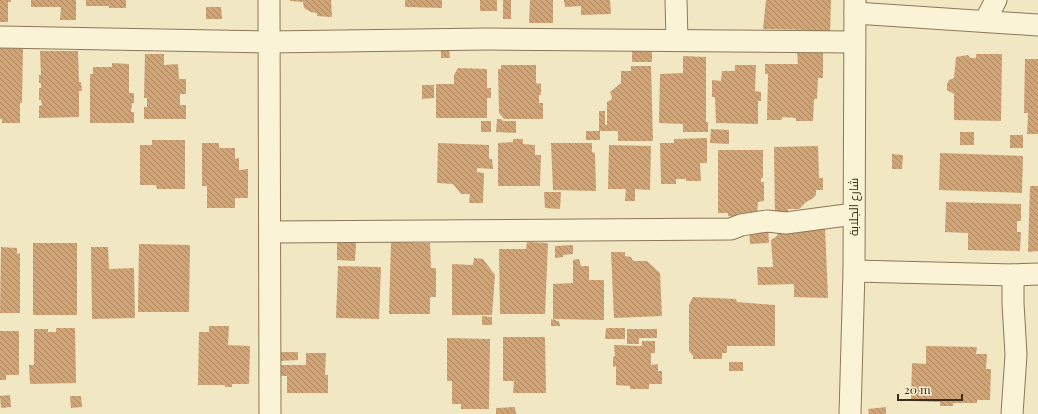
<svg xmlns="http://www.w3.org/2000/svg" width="1038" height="414" font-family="'Playfair Display',Cairo,serif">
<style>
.building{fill:url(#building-back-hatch)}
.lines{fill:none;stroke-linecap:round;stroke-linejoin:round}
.minor-casing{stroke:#8c7858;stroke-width:23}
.minor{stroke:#fbf3d6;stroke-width:21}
.labels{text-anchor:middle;stroke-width:3;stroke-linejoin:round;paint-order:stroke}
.street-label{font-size:12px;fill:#3b2e1d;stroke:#f8f0d2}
</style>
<defs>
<pattern id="building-back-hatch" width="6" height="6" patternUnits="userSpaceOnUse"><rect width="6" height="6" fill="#d1a476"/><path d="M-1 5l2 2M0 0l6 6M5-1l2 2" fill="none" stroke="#ab8660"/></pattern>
</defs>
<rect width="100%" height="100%" fill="#f1e7c2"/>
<g class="building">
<path d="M0,0H11V2H8V22H0Z"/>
<path d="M31,0H76V20H60L61,7H31Z"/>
<path d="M86,0H126V8H109V6H86Z"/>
<path d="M290,0H331L332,17L317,16V13L311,12L304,8L303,2L290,1Z"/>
<path d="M405,0H442V8L405,7Z"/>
<rect x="480" y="0" width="17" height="11"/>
<rect x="503" y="0" width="8" height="19"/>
<path d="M530,0H553V23H529Z"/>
<path d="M564,0H610L611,14L581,15V6L565,7Z"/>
<path d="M766,0H831L830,36H810V30L763,29Z"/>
<path d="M206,7H221L222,19H206Z"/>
<path d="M0,48L23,49L22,103H20V123H2V119H0Z"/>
<path d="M449,50L450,58H441V51Z"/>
<path d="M40,51H78L79,82H81L82,91H79V117L39,118V106L42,105L41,100H39V88H41V83H39V75H41Z"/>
<rect x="632" y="51" width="20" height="11"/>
<path d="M797,52L823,53V78H818L817,99H814L813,121H796V118L782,117V120H767L768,74H765V64H798Z"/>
<path d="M145,54H164V65L178,64L179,79H186V94H180V105H186V119H144V107H147V98H144Z"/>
<path d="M976,54H1002L1001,121L954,120V94L947,90V84L949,80L954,78L956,57L968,55L970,58H976Z"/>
<path d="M683,56L706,57V122H708V132H683V124L659,123L660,74L683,73Z"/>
<path d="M1025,59H1038V134H1027L1028,113H1024Z"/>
<path d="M112,63L129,64V93H134V103H132L131,112H134V123H90V74H93V67H112Z"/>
<path d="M501,65H536V83L541,84V95H539V103H543V119H504L499,113L498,69H501Z"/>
<path d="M735,65H756L755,91L761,92V101H758V124L716,123L715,97H712V80L721,81L722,71H735Z"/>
<path d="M631,66H651L653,141H618V131H599V111H605V125H607V102L611,100L612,97L610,92L621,83V71H631Z"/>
<path d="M458,68L487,69V88H491V98H487V118H436V84H454V75Z"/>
<path d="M422,85H434V98L422,99Z"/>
<path d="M497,119H501L503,121H516V133L496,132Z"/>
<rect x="481" y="121" width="10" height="11"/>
<path d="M711,129L729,130V144L710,143Z"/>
<rect x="586" y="131" width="14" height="9"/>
<rect x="960" y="132" width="14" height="13"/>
<rect x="1010" y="135" width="13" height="13"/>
<path d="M707,138V163H700L701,181H686V179H676V184H661L660,143H674V139Z"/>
<path d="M513,139H523V144L535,145V155H541L540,186H498V143L513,142Z"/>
<path d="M152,140H185V189H157L156,185H140V145H152Z"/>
<path d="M202,143H219V148H235V159L239,158V170L248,169V198H235V208H207V186H202Z"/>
<path d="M438,143L489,145V159H492L493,169L477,168V172L484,173L483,203H469L470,194H461L453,184L437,183Z"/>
<path d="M551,143H592V152L595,153L596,191L553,190Z"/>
<path d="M609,145L651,146L650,190L635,189V201H625L626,189H608Z"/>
<path d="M818,146L819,178H823V190H816V195L812,199L806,202L799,209H788V220L775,221L774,147Z"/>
<path d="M718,150H763V178H761V182H764V201L758,202L757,215L739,214L740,218L728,216V213H718Z"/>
<path d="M940,153L1023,156L1022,193L939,190Z"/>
<path d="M892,154L903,155L902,169H892Z"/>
<path d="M1030,186H1038V251L1028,252Z"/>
<path d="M544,192H561L560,209L545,208Z"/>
<path d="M946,202L1021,204V221H1017V232H1021L1020,251L968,250V233L945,232Z"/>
<path d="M825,227L828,298L794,297V284L758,285L757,267H773L771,240L777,236V233L781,229Z"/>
<path d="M768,228L769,243L750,244L749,229Z"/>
<path d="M337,242L356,243L355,261L337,260Z"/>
<path d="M391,242L430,243L431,268H436V297H430V314H389Z"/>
<path d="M527,242L548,243L545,314H500L499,249H526Z"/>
<rect x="33" y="243" width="44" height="72"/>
<path d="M139,244L190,245L189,312H138Z"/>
<path d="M573,245V254L563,255V257L555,258V246Z"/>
<path d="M1,247L17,248V254L20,253V313H0Z"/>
<path d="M91,247H108L109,269L134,268L135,318L92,319Z"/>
<path d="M611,252H625V256L631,257L633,261H647L660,273L662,316L614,318Z"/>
<path d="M474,258L483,259L495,275L492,315H452V264L473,265Z"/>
<path d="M579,259L581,266H589V280H604V320L553,319V284L573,283V260Z"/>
<path d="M338,266L381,267L379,319L336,318Z"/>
<path d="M693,297L736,299L737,302L775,305V346H727V353H722V359H693V356L689,351V305Z"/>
<path d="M482,316L492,317V325H482Z"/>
<path d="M551,319L556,320V321H559L560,326H551Z"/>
<path d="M209,326H229L228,345L250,346L249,384H232V387H225V385H198L199,332H209Z"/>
<path d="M56,328H75L76,383L30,384L29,365H34V329H48V332H56Z"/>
<path d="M606,328H625V339H605Z"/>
<path d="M627,329H657V338H639V344H627Z"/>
<path d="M0,331H19V375H6V380H0Z"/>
<path d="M503,337H545L546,393H513L514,381H503Z"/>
<path d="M447,338L490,339L489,409H461V404H452V381H447Z"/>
<path d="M642,341H655V353H651V365L658,364V371H662V384H649V389H630V386L616,385V366L613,367V357L615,356L614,345L642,346Z"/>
<path d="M926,346L977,347L976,354H987L986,369H991L990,400H977V403H953V406H940V402L911,401L912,363L926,364Z"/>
<path d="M279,352H298V360L279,361Z"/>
<path d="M306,353H326L325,375H328V393H287V376H279V365H306Z"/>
<rect x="729" y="362" width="14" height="9"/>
<path d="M10,395L11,407L1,408L0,396Z"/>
<path d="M70,396H81L82,407L71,408Z"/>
<path d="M515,407L516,414H496V408Z"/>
<path d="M886,407V414H869L868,409Z"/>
</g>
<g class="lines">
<g class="minor-casing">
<g id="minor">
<path d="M269,0L270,414"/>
<path d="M676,0L677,40"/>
<path d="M855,13L1038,25"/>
<path d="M985,21L996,0"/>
<path d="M0,37L269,42L486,39L854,42"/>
<path d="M270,232L731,229L741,225L767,221L786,223L854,214"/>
<path d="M854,271L1013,275V303L1016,355L1012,414"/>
<path d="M1013,275L1038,274"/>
<path d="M850,414L854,271L855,0"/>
</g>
</g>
<use href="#minor" class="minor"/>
</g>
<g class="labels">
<g class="street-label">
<text transform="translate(854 207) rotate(-90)" y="4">شارع الجلابة</text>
</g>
</g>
<path d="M898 394v6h64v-6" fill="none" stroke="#3b2e1d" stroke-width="2"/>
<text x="904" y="394" font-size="12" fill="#3b2e1d" stroke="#f8f0d2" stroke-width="3" paint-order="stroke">20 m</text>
</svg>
